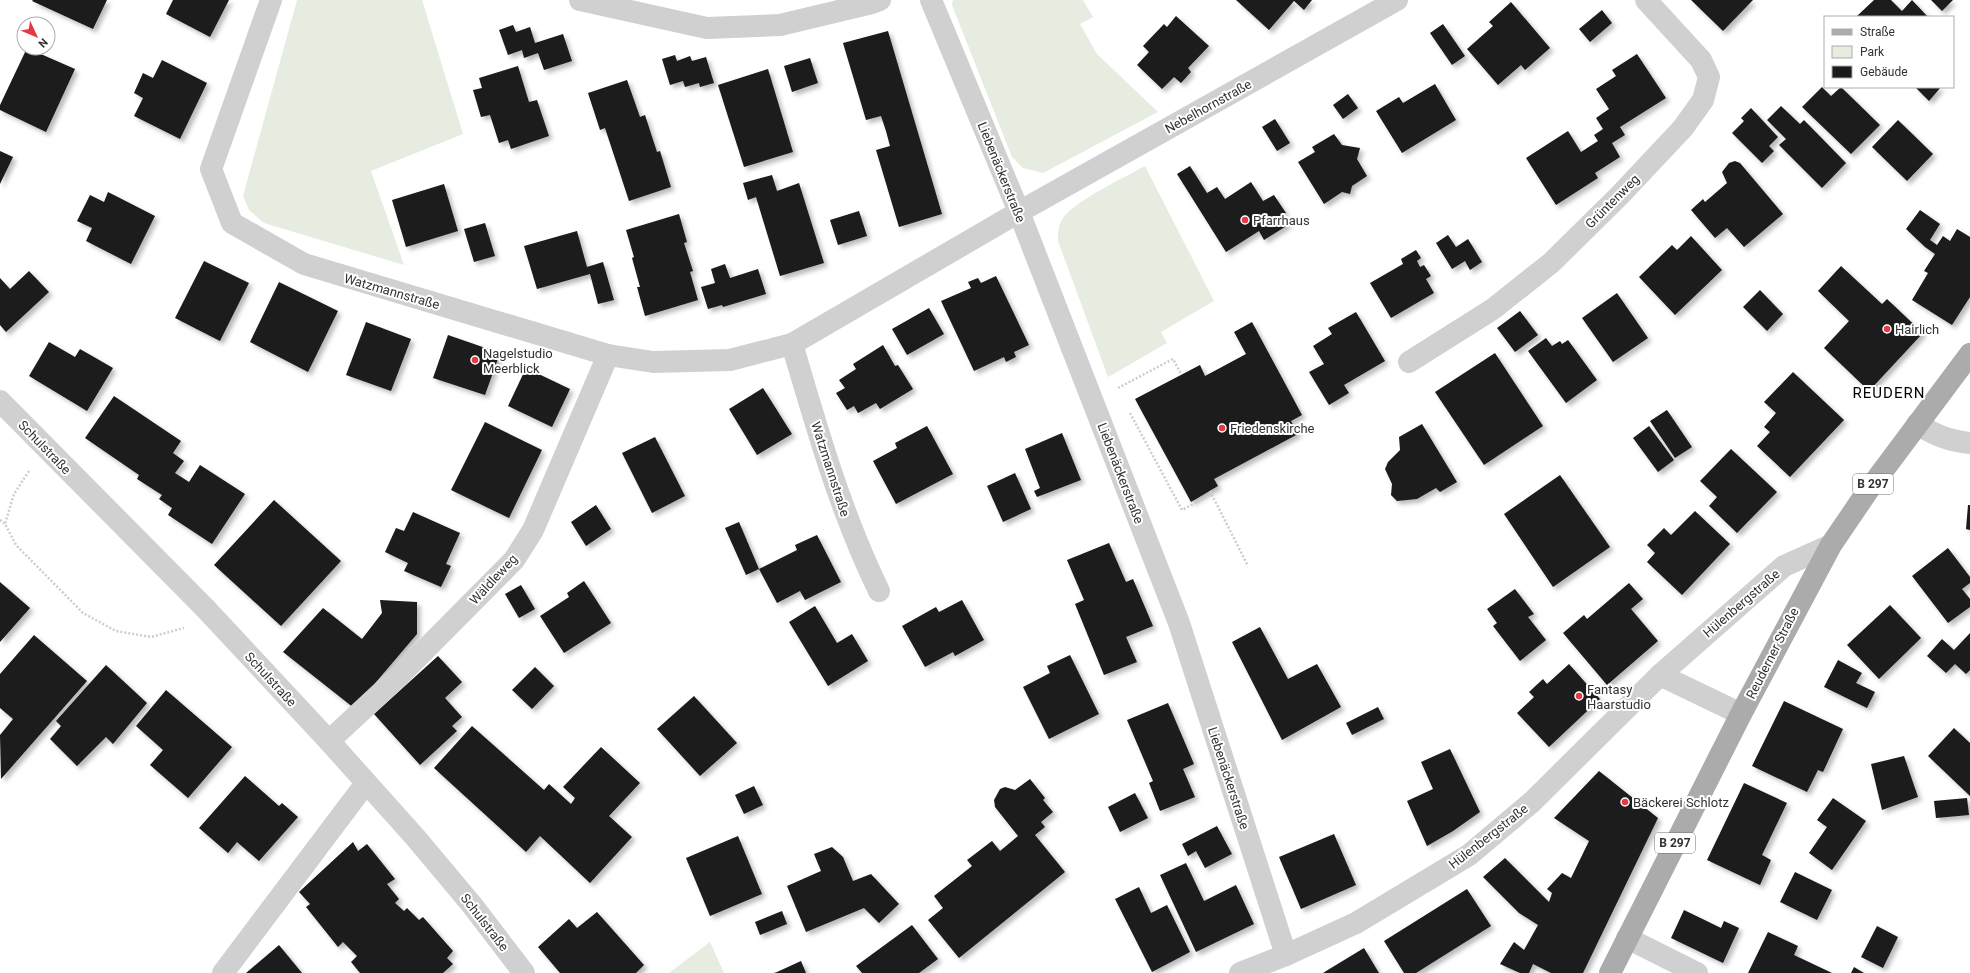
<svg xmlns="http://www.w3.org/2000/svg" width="1970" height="973" font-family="Roboto,sans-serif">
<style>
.green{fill:#e6ecdf}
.building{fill:#1a1a1a;filter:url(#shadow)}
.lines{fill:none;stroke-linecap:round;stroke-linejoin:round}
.path{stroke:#cdcdcd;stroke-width:2.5;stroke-dasharray:2 2;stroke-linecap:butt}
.minor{stroke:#d0d0d0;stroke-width:22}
.major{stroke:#ababab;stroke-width:22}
.poi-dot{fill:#e63946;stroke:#fff;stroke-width:1.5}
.labels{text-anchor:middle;stroke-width:4;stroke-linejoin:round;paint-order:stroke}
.shield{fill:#fff;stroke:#707070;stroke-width:1}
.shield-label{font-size:12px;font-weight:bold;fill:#333}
.street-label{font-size:13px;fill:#333;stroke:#fff}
.poi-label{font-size:13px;fill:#333;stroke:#fff;text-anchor:start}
.quarter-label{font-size:15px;letter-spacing:1px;fill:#000;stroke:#fff}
</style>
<defs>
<filter id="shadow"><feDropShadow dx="3.5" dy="3.5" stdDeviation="2" flood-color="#0004"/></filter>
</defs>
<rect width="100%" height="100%" fill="#fff"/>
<g class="green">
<path d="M297,0H422L463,134L371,171L404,265L264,223L249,210L243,196Z"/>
<path d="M953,0H1083L1093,17L1080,24L1097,54L1158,112L1043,173L1023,168L1012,157L952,5Z"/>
<path d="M1145,166L1214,301L1161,332L1167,343L1108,377L1058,241C1058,233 1058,225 1063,218C1075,201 1125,177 1145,166Z"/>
<path d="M710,942L724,973H669Z"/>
</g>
<g class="building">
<path d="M33,0H107L93,29L32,1Z"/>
<path d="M173,0H229L210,37L166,14Z"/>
<path d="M1236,0H1312L1304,10L1294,1L1269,30Z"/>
<path d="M1691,0H1753L1723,31Z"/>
<path d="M1874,0H1891L1902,11L1912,0L1928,17H1856Z"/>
<path d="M1931,0H1953L1942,11Z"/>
<path d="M1511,2L1550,48L1525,70L1521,65L1498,85L1467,49L1493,26L1489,22Z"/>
<path d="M1602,10L1612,23L1590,42L1579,29Z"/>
<path d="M1176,16L1209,46L1188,68L1191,72L1181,83L1174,77L1162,89L1137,65L1149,52L1143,46L1164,24L1167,27Z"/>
<path d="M1443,24L1465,56L1452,65L1430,33Z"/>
<path d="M513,25L516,32L530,27L535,43L563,34L572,61L544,70L538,53L524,58L522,50L508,55L499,30Z"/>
<path d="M888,31L942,214L899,227L876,150L890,146L886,131L881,116L866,120L843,43Z"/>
<path d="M27,48L75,69L46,132L0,110V105Z"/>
<path d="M1637,54L1666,98L1620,127L1625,135L1612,143L1620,157L1595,173L1598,178L1556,205L1526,158L1568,131L1581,152L1598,141L1594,135L1603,129L1596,118L1609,109L1596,89L1616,76L1612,70Z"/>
<path d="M675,55L677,61L690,56L692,61L706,57L714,83L700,87L699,83L685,87L683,81L670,85L662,59Z"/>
<path d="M810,58L818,83L792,92L784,66Z"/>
<path d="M162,60L207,83L180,139L134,116L143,98L134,93L143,73L153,78Z"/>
<path d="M518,66L529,102L537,100L549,136L511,149L508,140L499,143L490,115L481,117L473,90L482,88L479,78Z"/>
<path d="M768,69L793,152L744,167L718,85Z"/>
<path d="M627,80L640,117L645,115L657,152L660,151L671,187L629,201L605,128L600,130L588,93Z"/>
<path d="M1435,84L1456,120L1402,153L1376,111L1399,97L1403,103Z"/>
<path d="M1822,87L1831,96L1841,87L1880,125L1851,154L1802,107Z"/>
<path d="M1915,87H1941L1929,101Z"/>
<path d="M1348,94L1358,108L1343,119L1333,105Z"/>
<path d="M1781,106L1800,124L1804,120L1846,163L1822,188L1779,145L1786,139L1767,120Z"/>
<path d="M1751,108L1778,137L1769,146L1774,151L1762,163L1732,133L1744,121L1741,118Z"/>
<path d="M1275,119L1290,143L1277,151L1262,127Z"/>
<path d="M1898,120L1933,154L1907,181L1872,147Z"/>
<path d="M1334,134L1342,145L1360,148L1357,159L1367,176L1352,186L1350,194L1342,192L1324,204L1298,162L1315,152L1312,147Z"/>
<path d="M0,151L13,157L0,184Z"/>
<path d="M1735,161L1740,163L1783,214L1744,247L1727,228L1715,238L1691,210L1703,199L1705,202L1727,183L1722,172L1729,163Z"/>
<path d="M1190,166L1207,193L1217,187L1225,199L1251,182L1263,201L1274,195L1286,213L1281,215L1288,225L1264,240L1259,231L1226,252L1177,174Z"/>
<path d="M772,175L777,191L799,183L824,263L780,276L756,197L748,200L743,183Z"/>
<path d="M444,184L458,231L406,247L392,200Z"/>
<path d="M108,192L155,216L131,264L86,241L92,228L77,221L90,195L104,202Z"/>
<path d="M1920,210L1940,224L1930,240L1937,245L1943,236L1950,241L1957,229L1970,237V297L1952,325L1912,300L1928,273L1924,271L1935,254L1925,247L1906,229Z"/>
<path d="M859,211L867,236L838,245L830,220Z"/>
<path d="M679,214L687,242L684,243L693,271L690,272L698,300L645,316L637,287H640L632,258L634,257L626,230Z"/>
<path d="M485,223L495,256L474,262L464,229Z"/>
<path d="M577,231L587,267L603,262L614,300L598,304L590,274L537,289L524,246Z"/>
<path d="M1448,235L1456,247L1468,239L1482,262L1470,270L1465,261L1452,269L1436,243Z"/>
<path d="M1691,236L1722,270L1675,315L1639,277L1672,245L1677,250Z"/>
<path d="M1416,250L1421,258L1417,261L1420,267L1424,265L1431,276L1426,279L1434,293L1391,318L1370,283L1403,264L1401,259Z"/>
<path d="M204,261L249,283L220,341L175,318Z"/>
<path d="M725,264L730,278L758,269L766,294L723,307L722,305L708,309L701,287L715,283L711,269Z"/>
<path d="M1841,266L1882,304L1887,299L1923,333L1869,391L1824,348L1849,321L1818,291Z"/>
<path d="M29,271L49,292L6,332L0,325V278L10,289Z"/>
<path d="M996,276L1029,345L1014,352L1016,357L1006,362L1004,357L974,371L941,301L971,288L968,282L978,278L981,283Z"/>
<path d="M279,282L338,311L308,372L250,342Z"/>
<path d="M1760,290L1783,314L1767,331L1743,307Z"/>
<path d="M1617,293L1648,338L1613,362L1582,318Z"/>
<path d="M929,308L944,334L907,355L892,329Z"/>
<path d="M1520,311L1538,335L1515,352L1497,328Z"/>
<path d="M1356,312L1385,361L1344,385L1349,393L1329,405L1309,372L1324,364L1313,346L1332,334L1328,328Z"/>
<path d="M366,322L411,339L391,391L346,375Z"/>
<path d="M1252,322L1302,415L1291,421L1298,434L1214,479L1218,486L1191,502L1135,399L1200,365L1205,376L1246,354L1234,332Z"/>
<path d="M448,335L500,353L485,395L433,378Z"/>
<path d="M1546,338L1552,346L1560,341L1562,344L1568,340L1597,380L1566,403L1528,351Z"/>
<path d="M49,342L75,357L80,349L113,368L87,411L29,376Z"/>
<path d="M883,345L895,366L898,365L913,389L880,409L876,403L858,413L854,406L847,410L836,393L845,388L839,380L856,369L853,364Z"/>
<path d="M1495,353L1543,426L1484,465L1435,392Z"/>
<path d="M526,368L570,389L552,427L508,406Z"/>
<path d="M1793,372L1844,420L1790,477L1757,446L1770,432L1764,427L1776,413L1764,402Z"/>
<path d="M763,388L792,434L757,455L729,409Z"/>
<path d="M114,396L181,441L173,453L184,461L175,473L189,482L200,465L245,494L212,544L168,515L172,508L159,499L162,495L137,479L139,475L85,438Z"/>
<path d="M1667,410L1692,447L1675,458L1650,421Z"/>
<path d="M485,422L542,450L509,518L451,490Z"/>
<path d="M1422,424L1457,482L1440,492L1436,488L1417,499L1397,501L1391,495L1392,484L1385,469L1388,462L1400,450L1399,437Z"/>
<path d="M927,426L953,474L896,504L873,461L897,448L895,443Z"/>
<path d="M1649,426L1674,460L1658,472L1633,438Z"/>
<path d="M1062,433L1081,480L1037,497L1034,491L1040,488L1025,449Z"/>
<path d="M655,437L685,496L652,513L622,453Z"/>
<path d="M1731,449L1777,492L1737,533L1709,506L1717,497L1700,481Z"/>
<path d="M1015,473L1031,509L1003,522L987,486Z"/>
<path d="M1560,475L1610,547L1553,587L1504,514Z"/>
<path d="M274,500L341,561L281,626L214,565Z"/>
<path d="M596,505L611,529L586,546L571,522Z"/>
<path d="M1968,505H1970V530L1966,529Z"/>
<path d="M1695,511L1730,544L1682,595L1647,562L1655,553L1647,545L1664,528L1671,535Z"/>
<path d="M413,512L460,533L446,564L451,566L441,587L404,571L408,563L385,552L396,528L404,531Z"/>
<path d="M739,522L759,569L746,575L725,528Z"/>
<path d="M817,535L841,582L805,600L800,591L777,603L759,569L797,550L795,545Z"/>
<path d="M1109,543L1126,582L1133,579L1153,626L1126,637L1137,662L1104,675L1075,604L1084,600L1067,560Z"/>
<path d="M1948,548L1970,577V583L1962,589L1970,599V607L1948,623L1912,576Z"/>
<path d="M584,581L611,623L564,653L540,616L569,597L567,593Z"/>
<path d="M0,582L30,608L0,642Z"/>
<path d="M1629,583L1643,599L1631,609L1658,641L1607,685L1563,633L1584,615L1587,619Z"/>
<path d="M521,585L535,609L519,618L505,594Z"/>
<path d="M1515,589L1534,614L1528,617L1546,640L1520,661L1493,626L1497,623L1487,609Z"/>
<path d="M380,600L417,602V634L354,708L283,652L323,608L362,639L382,613Z"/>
<path d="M962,600L984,640L955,656L953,652L925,667L902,626L936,607L939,612Z"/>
<path d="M1890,605L1921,638L1879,679L1847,645Z"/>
<path d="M815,606L837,643L852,634L868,661L828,686L789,622Z"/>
<path d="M1260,627L1288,679L1317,664L1341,707L1282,740L1232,642Z"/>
<path d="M1970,633V670L1966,674L1955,664L1946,673L1927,656L1942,639L1954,650Z"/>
<path d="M34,635L87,681L1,779L0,735L13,719L0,708V674Z"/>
<path d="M1070,655L1099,714L1049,739L1023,687L1050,673L1047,666Z"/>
<path d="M438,656L462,682L445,698L462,717L452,726L457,731L420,765L374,714Z"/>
<path d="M1838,660L1862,673L1856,683L1875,692L1867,708L1824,687Z"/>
<path d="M1569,664L1600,699L1549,747L1517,713L1534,697L1529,692L1543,679L1547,684Z"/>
<path d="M106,665L147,703L113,744L106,737L77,766L50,739L61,726L56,721Z"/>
<path d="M535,667L554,686L532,709L512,690Z"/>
<path d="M166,690L232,747L188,798L150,765L163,750L136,726Z"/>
<path d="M694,696L737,743L700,776L657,729Z"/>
<path d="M1784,701L1843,729L1823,772L1818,770L1807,792L1752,766Z"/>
<path d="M1168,703L1194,764L1183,769L1195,797L1160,811L1149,783L1153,781L1127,720Z"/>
<path d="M1378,707L1384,719L1352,735L1346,723Z"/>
<path d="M472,726L544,790L549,784L571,804L575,798L563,787L601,747L640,783L609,816L632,837L590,883L540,836L526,852L434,768Z"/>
<path d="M1954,728L1970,743V796L1928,756Z"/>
<path d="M1450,749L1480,812L1453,831L1427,846L1407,801L1433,789L1421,762Z"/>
<path d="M1904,756L1918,797L1882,810L1871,764Z"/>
<path d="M1599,771L1658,818L1583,973H1551L1533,964L1529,973H1520L1500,964L1514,942L1524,950L1538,925L1519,913L1483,877L1505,858L1549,902L1552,893L1547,889L1562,873L1571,878L1589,841L1554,818Z"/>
<path d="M245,776L279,806L282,803L298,817L259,861L237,842L228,853L199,828Z"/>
<path d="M1030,779L1045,798L1043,800L1053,812L1041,822L1045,827L1035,835L1065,872L959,958L928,920L943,908L934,896L972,866L967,860L992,841L1000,851L1018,836L995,807L994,800L1000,789L1005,787L1015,790Z"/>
<path d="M1744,783L1787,803L1762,855L1771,860L1760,885L1707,860Z"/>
<path d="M754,786L763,805L744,814L735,795Z"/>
<path d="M1135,793L1148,818L1120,832L1108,807Z"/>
<path d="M1833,798L1866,821L1832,870L1809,853L1827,827L1817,820Z"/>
<path d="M1967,798L1969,815L1936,818L1934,801Z"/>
<path d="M1217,826L1232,854L1205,868L1196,851L1188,856L1182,844Z"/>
<path d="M1334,834L1356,885L1301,909L1279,857Z"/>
<path d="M738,836L762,894L710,916L686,858Z"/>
<path d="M353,842L358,851L367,844L395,879L387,884L399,899L395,903L404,911L407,908L419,920L423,917L453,951L447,958L453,964L443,973H360L351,962L357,956L343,942L338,947L306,907L310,904L299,892Z"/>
<path d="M832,847L843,857L853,881L871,874L899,904L879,923L864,908L806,932L787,886L821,871L814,854Z"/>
<path d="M1186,863L1204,901L1236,885L1254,924L1196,952L1160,875Z"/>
<path d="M1795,872L1832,890L1817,920L1780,902Z"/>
<path d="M1139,887L1151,913L1167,905L1190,952L1152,972L1115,899Z"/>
<path d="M1467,889L1491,926L1416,973H1404L1384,941Z"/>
<path d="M1684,910L1721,928L1724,921L1739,928L1723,963L1671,938Z"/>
<path d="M782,911L787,924L760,935L755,922Z"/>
<path d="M597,912L644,965L636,973H560L538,947L569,919L577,928Z"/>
<path d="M912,925L938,959L919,973H862L856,966Z"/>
<path d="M1877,926L1898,937L1883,968L1861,957Z"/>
<path d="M1768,932L1798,946L1794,955L1832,973H1748Z"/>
<path d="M279,945L302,973H246Z"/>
<path d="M1364,948L1379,973H1323L1331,968Z"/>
<path d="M801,961L806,973H774L777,972Z"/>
<path d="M1854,967L1864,973H1851Z"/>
</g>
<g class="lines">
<g class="path">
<path d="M1118,388L1173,359L1181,374"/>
<path d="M1130,413L1182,510L1212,494"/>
<path d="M29,471L14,494L5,524L16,545L83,613L116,631L151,637L184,628"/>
<path d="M1210,491L1248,566"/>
<path d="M0,520L5,524"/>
</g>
<g class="minor">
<path d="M271,0L211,169L232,223L304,264L608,355L653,362L730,360L792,344L1019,212L1397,0"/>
<path d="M580,0L707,28L780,25L872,3L880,0"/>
<path d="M931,0L1019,212L1179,623L1286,955"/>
<path d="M792,344C817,428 840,511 879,591"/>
<path d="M1409,362L1493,309L1551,263L1620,195L1683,128L1703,100L1709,77L1701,60L1646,0"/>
<path d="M0,401L205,608L329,741L415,837L472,905L524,973"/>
<path d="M1917,424C1935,435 1949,441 1970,443"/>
<path d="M1660,675L1741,714"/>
<path d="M329,741L400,675L514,560L533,530L608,355"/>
<path d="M1627,938L1697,973"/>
<path d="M223,973L366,783"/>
<path d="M1240,973L1286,955L1356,923L1469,855L1532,802L1660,675L1784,566L1831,545"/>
</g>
<path class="major" d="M1610,973L1741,714L1831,545L1867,492L1970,354"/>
</g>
<g class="poi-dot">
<circle cx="1245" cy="220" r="4"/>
<circle cx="1887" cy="329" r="4"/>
<circle cx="475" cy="360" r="4"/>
<circle cx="1222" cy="428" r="4"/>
<circle cx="1579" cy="696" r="4"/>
<circle cx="1625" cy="802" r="4"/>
</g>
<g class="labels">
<g class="shield">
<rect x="1853" y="474" width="40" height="20" rx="3"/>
<rect x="1655" y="833" width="40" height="20" rx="3"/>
</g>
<g class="shield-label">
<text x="1873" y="488">B 297</text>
<text x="1675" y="847">B 297</text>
</g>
<g class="street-label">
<text transform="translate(1208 106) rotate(-29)" y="5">Nebelhornstraße</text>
<text transform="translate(1002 172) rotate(68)" y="5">Liebenäckerstraße</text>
<text transform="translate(1612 201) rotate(-45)" y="5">Grüntenweg</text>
<text transform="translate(392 291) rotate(16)" y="5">Watzmannstraße</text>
<text transform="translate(45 447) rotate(46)" y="5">Schulstraße</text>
<text transform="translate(831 469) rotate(72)" y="5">Watzmannstraße</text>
<text transform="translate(1121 473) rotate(69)" y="5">Liebenäckerstraße</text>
<text transform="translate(493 579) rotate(-47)" y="5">Wäldleweg</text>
<text transform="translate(1741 603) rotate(-41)" y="5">Hülenbergstraße</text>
<text transform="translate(1772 653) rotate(-63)" y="5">Reuderner Straße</text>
<text transform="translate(271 679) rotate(47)" y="5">Schulstraße</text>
<text transform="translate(1229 778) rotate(72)" y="5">Liebenäckerstraße</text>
<text transform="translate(1488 836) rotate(-38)" y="5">Hülenbergstraße</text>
<text transform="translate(485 922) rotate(52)" y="5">Schulstraße</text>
</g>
<g class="poi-label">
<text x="1253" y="225">Pfarrhaus</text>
<text x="1895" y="334">Hairlich</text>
<text x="483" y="358">Nagelstudio<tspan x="483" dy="15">Meerblick</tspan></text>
<text x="1230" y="433">Friedenskirche</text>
<text x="1587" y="694">Fantasy<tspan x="1587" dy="15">Haarstudio</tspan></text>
<text x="1633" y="807">Bäckerei Schlotz</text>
</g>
<g class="quarter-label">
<text x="1889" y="398">REUDERN</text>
</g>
</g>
<rect x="1824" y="16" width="130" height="72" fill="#ffffff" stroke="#adadad"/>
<rect x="1832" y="29" width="20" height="6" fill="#ababab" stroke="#adadad"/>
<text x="1860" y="36" font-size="12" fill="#333333">Straße</text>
<rect x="1832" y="46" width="20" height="12" fill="#e6ecdf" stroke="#adadad"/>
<text x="1860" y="56" font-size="12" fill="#333333">Park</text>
<rect x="1832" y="66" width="20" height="12" fill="#1a1a1a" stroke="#adadad"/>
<text x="1860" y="76" font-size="12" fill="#333333">Gebäude</text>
<g transform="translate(36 36) rotate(134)"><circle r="19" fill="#ffffff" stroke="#adadad"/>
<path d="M0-3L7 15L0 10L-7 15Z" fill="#e63946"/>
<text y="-6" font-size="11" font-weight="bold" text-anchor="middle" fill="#333333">N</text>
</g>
</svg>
